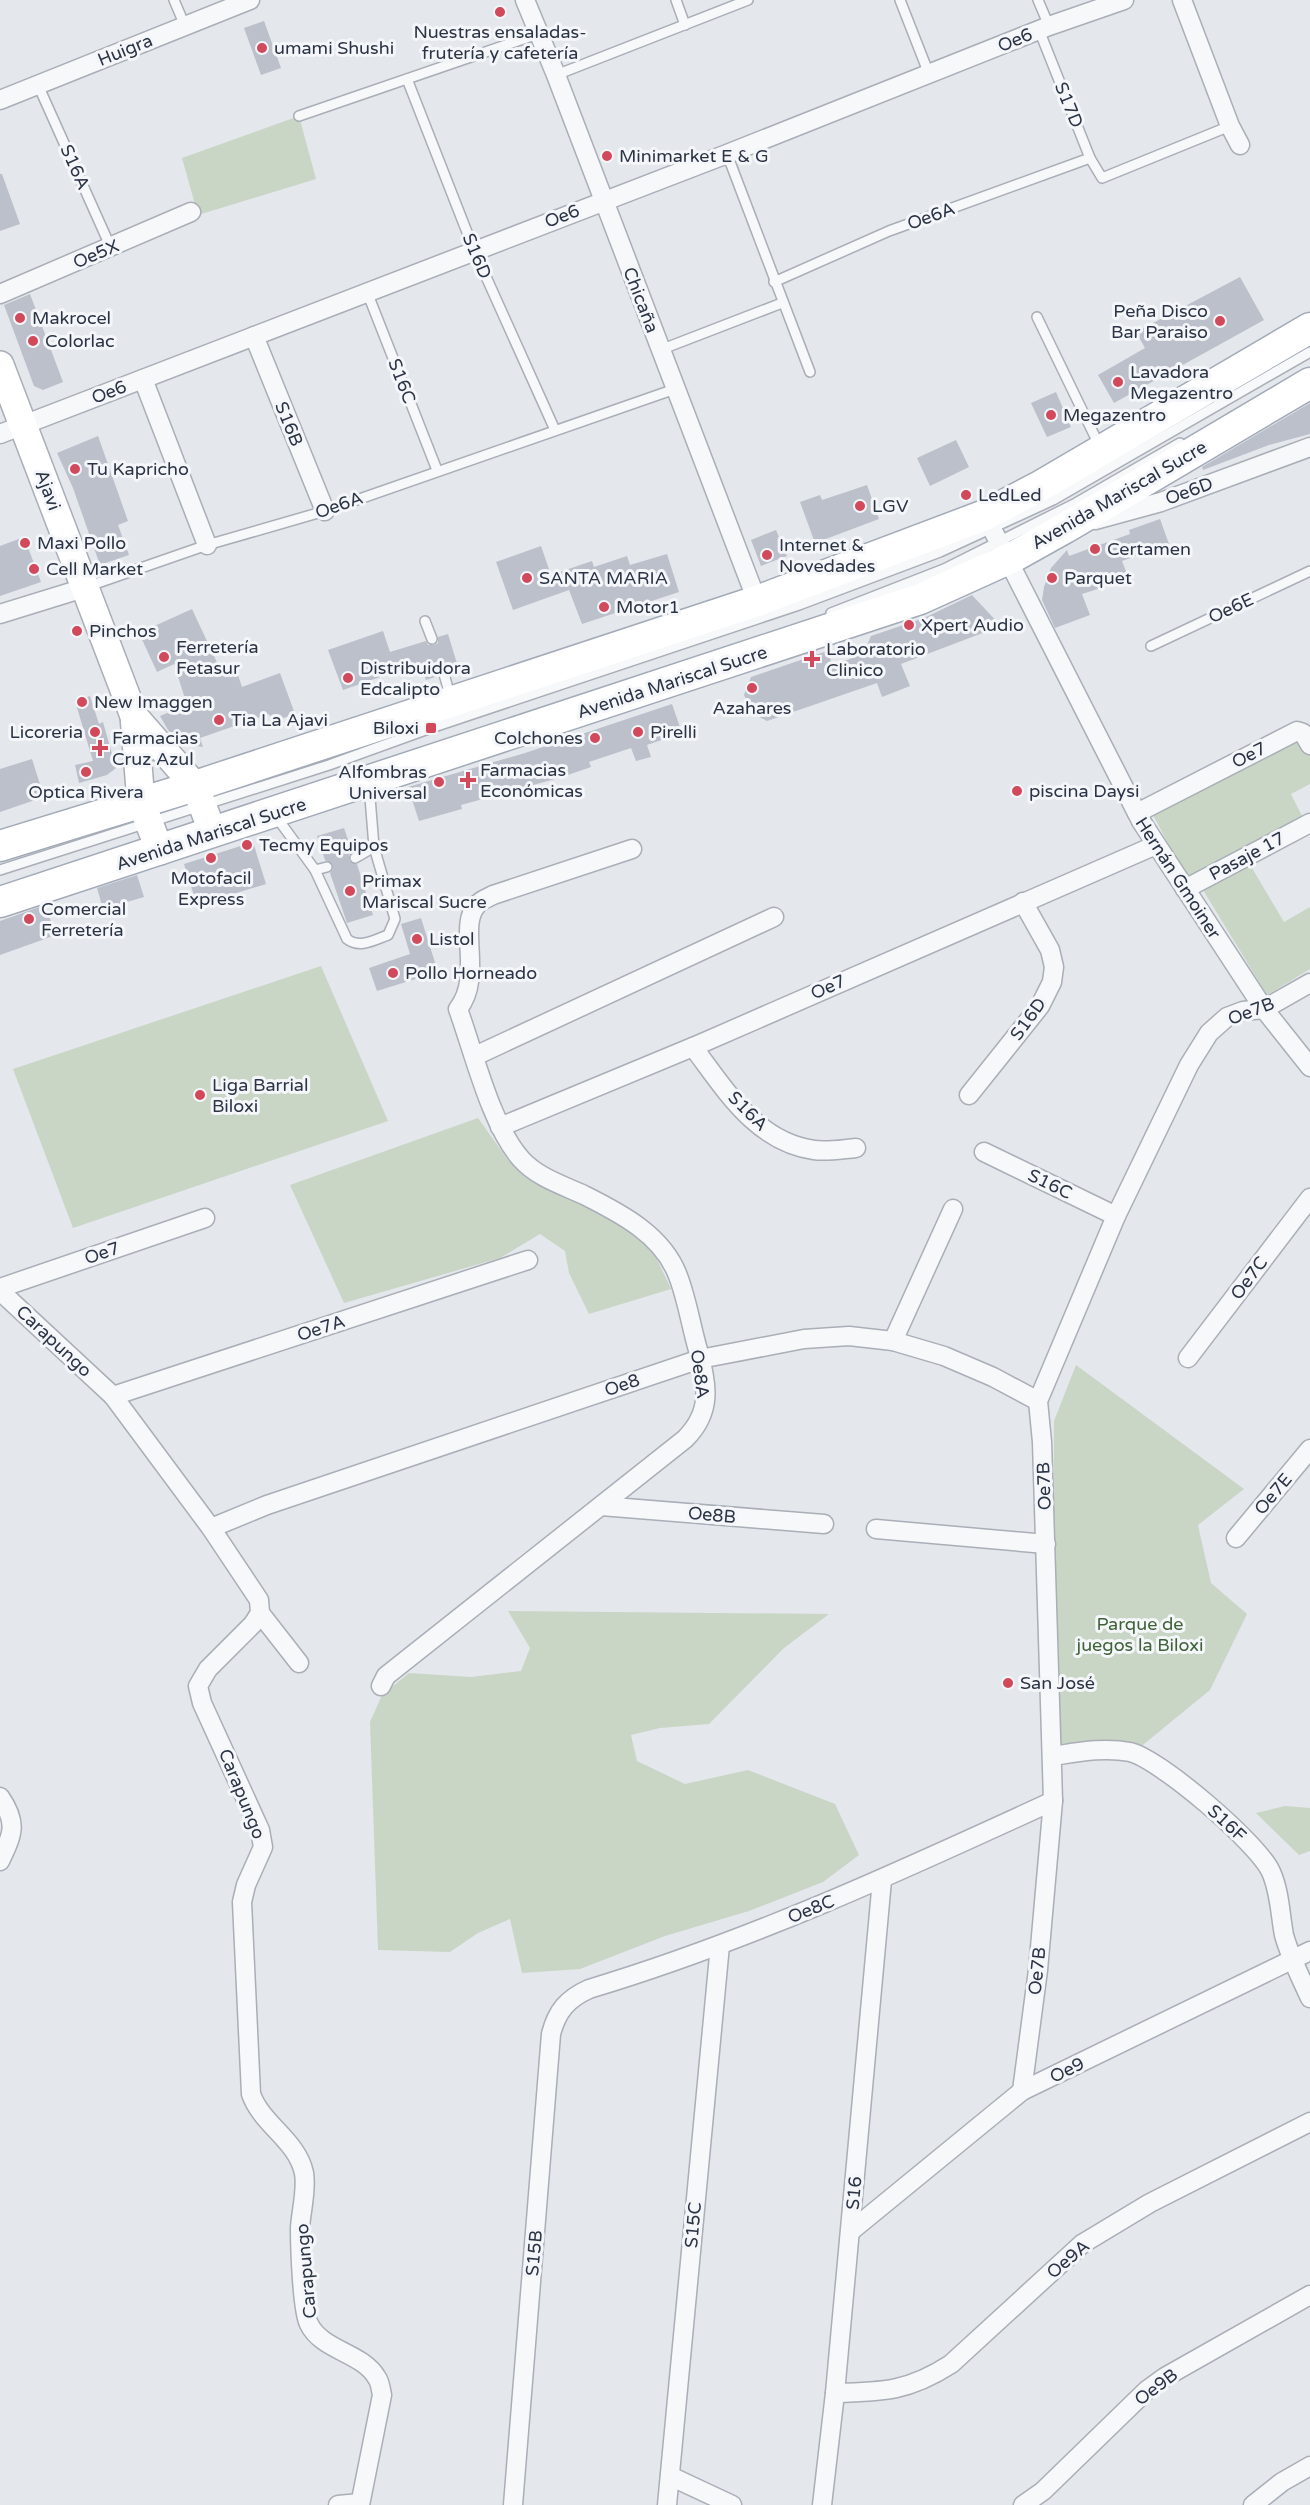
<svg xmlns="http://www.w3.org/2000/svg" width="1310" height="2505" font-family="'Varela Round',sans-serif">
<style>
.green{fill:#c9d6c5}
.building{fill:#bbc0ca}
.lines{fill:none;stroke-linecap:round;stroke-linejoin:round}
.lane-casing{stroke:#a9aeb7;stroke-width:12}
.street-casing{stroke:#a9aeb7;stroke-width:21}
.secondary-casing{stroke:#a9aeb7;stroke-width:30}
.primary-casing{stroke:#a3abb8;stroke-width:33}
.lane{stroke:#f7f8fa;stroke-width:9}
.street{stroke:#f7f8fa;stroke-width:18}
.secondary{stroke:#fff;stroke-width:27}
.primary{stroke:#fff;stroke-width:30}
.poi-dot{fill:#d1495b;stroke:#f4f6f9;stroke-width:2}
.labels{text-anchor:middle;stroke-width:6;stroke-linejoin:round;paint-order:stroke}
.poi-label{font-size:18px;fill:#2b3445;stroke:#f4f6f9;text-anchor:start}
.street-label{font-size:18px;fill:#2b3445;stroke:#f4f6f9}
.park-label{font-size:18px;fill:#3f6138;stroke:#f4f6f9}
</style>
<rect width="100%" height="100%" fill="#e4e7ec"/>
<g class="green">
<path d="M299,116L316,179L198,215L182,158Z"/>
<path d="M1300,734L1310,752V784L1291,794L1303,818L1187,879L1152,813Z"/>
<path d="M1249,863L1284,922L1310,907V969L1267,995L1203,890Z"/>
<path d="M321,966L388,1121L73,1228L13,1069Z"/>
<path d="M478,1118L508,1160L526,1176L597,1210L628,1230L654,1253L671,1289L589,1314L569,1273L565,1251L540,1234L500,1258L344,1303L290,1185Z"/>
<path d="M1076,1365L1244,1489L1198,1525L1211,1583L1247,1614L1210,1690L1133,1753L1053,1756L1054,1421Z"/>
<path d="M508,1611L829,1614L784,1648L709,1724L660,1728L631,1735L637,1761L685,1784L748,1770L835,1804L859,1855L823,1882L749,1911L665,1936L580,1969L522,1973L510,1919L478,1933L450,1952L378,1950L370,1722L382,1695L409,1673L471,1677L521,1671L530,1648Z"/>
<path d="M1285,1806L1310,1808V1851L1299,1855L1256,1813Z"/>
</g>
<g class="building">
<path d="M264,21L281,68L261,75L244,28Z"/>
<path d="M0,174H2L20,224L0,231Z"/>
<path d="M1240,277L1264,320L1114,403L1098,375L1145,348L1136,332Z"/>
<path d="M30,294L63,382L43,390L34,386L4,305Z"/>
<path d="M1056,392L1071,427L1047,437L1031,403Z"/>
<path d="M1310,403V434L1269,445L1203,470L1202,467Z"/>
<path d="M98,436L128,521L118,525L129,555L100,565L73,488L57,453Z"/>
<path d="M956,440L969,467L930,486L917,458Z"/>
<path d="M867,485L879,519L815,543L800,502L820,495L822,500Z"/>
<path d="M1160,519L1169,544L1122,561L1129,579L1082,594L1090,615L1055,628L1042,600L1044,587L1051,568L1067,550L1069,556L1130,534L1129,530Z"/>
<path d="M776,530L787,556L761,566L751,540Z"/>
<path d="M24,537L41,582L0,596V546Z"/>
<path d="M541,546L551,575L592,561L594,567L627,556L630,565L667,554L679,592L582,624L569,590L513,610L496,562Z"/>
<path d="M972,595L1001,626L901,664L910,686L882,697L877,683L767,721L752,713L744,695L751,677L827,651L833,666L859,655L862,657L871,636L924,618Z"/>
<path d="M192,609L221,671L235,666L242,687L280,673L295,714L272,722L269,714L200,738L203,747L188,745L177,739L168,730L160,716L187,705L174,664L157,672L139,633Z"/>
<path d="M383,631L390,652L426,641L428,645H434L438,643V637L448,634L459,670L451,672L446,668H442L438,672V676L426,680L420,663L343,690L328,650Z"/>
<path d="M90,696L99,724L103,722L116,768L107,775L79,783L75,765L93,761L75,701Z"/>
<path d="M672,704L682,733L647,745L651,757L636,761L631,748L589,762L591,767L562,777L461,805L462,809L419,821L408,787L525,753Z"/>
<path d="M32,759L44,797L0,812V769Z"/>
<path d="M344,828L352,852L349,855V861L357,864L373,915L347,923L330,873L333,869V865L325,860L317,836Z"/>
<path d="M253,842L266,884L197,905L184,864Z"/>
<path d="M137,875L144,897L103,909L97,888Z"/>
<path d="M45,905L56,935L0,955V921Z"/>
<path d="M421,918L438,972L377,991L369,968L410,954L401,924Z"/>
</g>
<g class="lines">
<g class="lane-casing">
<g id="lane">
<path d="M174,0L185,26"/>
<path d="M676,0L685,25"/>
<path d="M900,0L929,74"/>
<path d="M1038,0L1049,26"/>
<path d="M1039,30L1090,158L1102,178L1230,126"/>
<path d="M556,75L748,0"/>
<path d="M407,79L474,250L555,430"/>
<path d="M38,85L111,248"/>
<path d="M299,116L538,34"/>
<path d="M727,154L810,372"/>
<path d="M774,282L889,231L1090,158"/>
<path d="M367,292L437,470"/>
<path d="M1037,317L1099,445"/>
<path d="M660,350L782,303"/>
<path d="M89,586L207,545L325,511L675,389"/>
<path d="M831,613L944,569L1076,503L1180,443"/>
<path d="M425,621L432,639"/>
<path d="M1151,646L1310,571"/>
<path d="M444,674L451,699"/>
<path d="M275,815L315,870L327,867"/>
<path d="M355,858L374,847L369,785"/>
<path d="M0,870L329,765L431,728L799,605L940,552L1053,500L1310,352"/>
<path d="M315,870L347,939C360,949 374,940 388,935L395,919L374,847"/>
</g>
</g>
<g class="street-casing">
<g id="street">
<path d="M525,0L556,75L757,601"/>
<path d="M1182,0L1230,126L1240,145"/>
<path d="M0,100L250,0"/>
<path d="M0,294L191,212"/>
<path d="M254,336L325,511"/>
<path d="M143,379L207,545"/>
<path d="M0,434L727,154L1049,26L1124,0"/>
<path d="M985,515L1141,821L1264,1009L1310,1067"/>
<path d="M1095,520L1161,502L1310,447"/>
<path d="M0,614L84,588"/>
<path d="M1137,813L1297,731L1303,733L1310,745"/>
<path d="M1185,889L1310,823"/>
<path d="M693,1047C725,1089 756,1142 814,1150C827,1152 843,1149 856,1148"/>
<path d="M475,1056L774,917"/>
<path d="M969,1095L1040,1006L1052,982L1054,967L1050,950L1023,902"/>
<path d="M500,1127L700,1044L1156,845"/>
<path d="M984,1152L1116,1216"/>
<path d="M0,1288L205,1218"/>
<path d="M0,1291L113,1396L211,1528L259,1600L260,1613L253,1624L208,1669L198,1686L202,1703L260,1830L263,1847L246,1885L242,1902L251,2094C262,2125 297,2140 304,2173C307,2190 301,2211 300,2228C300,2245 302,2311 309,2324C322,2351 362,2352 377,2378C380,2382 381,2390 382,2395L360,2505"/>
<path d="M893,1341L953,1209"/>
<path d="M1188,1358L1310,1198"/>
<path d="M113,1396L528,1260"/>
<path d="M601,1506L824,1524"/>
<path d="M211,1528L267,1505L700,1359L804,1339L849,1336L893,1341L944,1356L993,1377L1038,1401"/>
<path d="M876,1529L1046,1544"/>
<path d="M1236,1538L1310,1449"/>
<path d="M260,1613L299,1663"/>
<path d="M381,1686L386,1676L685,1439C713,1411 707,1385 698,1350C691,1326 687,1299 678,1276C663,1235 620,1213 584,1195C562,1185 537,1177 521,1159C491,1125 474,1053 458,1009C484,976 457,926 477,905C481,900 488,898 493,895L632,849"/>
<path d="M1053,1756C1079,1752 1104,1747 1130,1752C1160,1759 1259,1844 1271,1872C1280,1892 1280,1914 1284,1935C1290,1957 1301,1978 1310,1998"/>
<path d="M0,1797C18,1823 13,1834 0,1861"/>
<path d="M1022,2091L1038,1970L1053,1801L1042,1442L1038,1401L1116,1216L1189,1065L1209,1033L1227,1017L1243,1011L1264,1009L1310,983"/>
<path d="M851,2231L1022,2091L1310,1951"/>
<path d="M835,2393C884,2392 909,2391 951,2364L1082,2244L1150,2203L1310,2122"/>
<path d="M670,2476L732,2505"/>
<path d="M338,2505L360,2503"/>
<path d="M513,2505L551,2034C557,2011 567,1999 589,1989C749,1941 901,1871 1053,1801"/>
<path d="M667,2505L720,1945"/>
<path d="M822,2505L835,2393L882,1880"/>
<path d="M1023,2505L1043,2491L1147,2390L1165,2377L1310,2295"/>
<path d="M1253,2505L1282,2482L1310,2466"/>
</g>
</g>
<g class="secondary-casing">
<g id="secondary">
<path d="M0,365L134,716L141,802L160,851"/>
<path d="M134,716L195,786L213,833"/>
</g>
</g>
<g class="primary-casing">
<g id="primary">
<path d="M0,846L195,786L757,601L985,515L1042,485L1310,328"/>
<path d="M0,902L920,599L1013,557L1065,528L1310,383"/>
</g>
</g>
<use href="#lane" class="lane"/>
<use href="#street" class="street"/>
<use href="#secondary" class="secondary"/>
<use href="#primary" class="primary"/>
</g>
<g class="poi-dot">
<circle cx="500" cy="12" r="6"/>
<circle cx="262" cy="48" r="6"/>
<circle cx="607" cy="156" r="6"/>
<circle cx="20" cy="318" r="6"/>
<circle cx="1220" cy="321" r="6"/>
<circle cx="33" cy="341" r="6"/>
<circle cx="1118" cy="382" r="6"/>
<circle cx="1051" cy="415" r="6"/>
<circle cx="75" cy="469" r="6"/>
<circle cx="966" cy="495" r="6"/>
<circle cx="860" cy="506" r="6"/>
<circle cx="25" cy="543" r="6"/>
<circle cx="1095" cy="549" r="6"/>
<circle cx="767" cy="555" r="6"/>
<circle cx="34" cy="569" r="6"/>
<circle cx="527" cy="578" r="6"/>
<circle cx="1052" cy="578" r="6"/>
<circle cx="604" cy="607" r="6"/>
<circle cx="909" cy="625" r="6"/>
<circle cx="77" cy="631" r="6"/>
<circle cx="164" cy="657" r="6"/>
<path d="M809 650h6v6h6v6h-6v6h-6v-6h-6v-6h6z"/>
<circle cx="348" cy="678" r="6"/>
<circle cx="752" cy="688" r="6"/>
<circle cx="82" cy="702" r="6"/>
<circle cx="219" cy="720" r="6"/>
<rect x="425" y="722" width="12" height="12" rx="3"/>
<circle cx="95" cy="732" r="6"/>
<circle cx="638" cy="732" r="6"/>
<circle cx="595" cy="738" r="6"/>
<path d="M97 739h6v6h6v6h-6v6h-6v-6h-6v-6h6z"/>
<circle cx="86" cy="772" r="6"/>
<path d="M465 771h6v6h6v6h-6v6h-6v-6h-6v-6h6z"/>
<circle cx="439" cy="782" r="6"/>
<circle cx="1017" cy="791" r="6"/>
<circle cx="247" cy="845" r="6"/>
<circle cx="211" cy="858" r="6"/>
<circle cx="350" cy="891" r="6"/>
<circle cx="29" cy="919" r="6"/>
<circle cx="417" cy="939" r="6"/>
<circle cx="393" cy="973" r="6"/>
<circle cx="200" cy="1095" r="6"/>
<circle cx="1008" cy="1683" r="6"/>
</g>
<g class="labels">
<g class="poi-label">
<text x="500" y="38" text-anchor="middle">Nuestras ensaladas-<tspan x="500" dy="21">frutería y cafetería</tspan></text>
<text x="274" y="54">umami Shushi</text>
<text x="619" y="162">Minimarket E &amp; G</text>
<text x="1208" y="317" text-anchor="end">Peña Disco<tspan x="1208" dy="21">Bar Paraiso</tspan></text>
<text x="32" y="324">Makrocel</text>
<text x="45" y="347">Colorlac</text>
<text x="1130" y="378">Lavadora<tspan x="1130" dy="21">Megazentro</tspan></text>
<text x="1063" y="421">Megazentro</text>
<text x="87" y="475">Tu Kapricho</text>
<text x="978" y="501">LedLed</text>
<text x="872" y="512">LGV</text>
<text x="37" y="549">Maxi Pollo</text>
<text x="779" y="551">Internet &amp;<tspan x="779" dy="21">Novedades</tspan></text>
<text x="1107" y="555">Certamen</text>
<text x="46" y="575">Cell Market</text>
<text x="539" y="584">SANTA MARIA</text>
<text x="1064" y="584">Parquet</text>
<text x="616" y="613">Motor1</text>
<text x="921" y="631">Xpert Audio</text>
<text x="89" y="637">Pinchos</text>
<text x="176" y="653">Ferretería<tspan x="176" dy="21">Fetasur</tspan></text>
<text x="826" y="655">Laboratorio<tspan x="826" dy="21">Clinico</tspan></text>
<text x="360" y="674">Distribuidora<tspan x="360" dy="21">Edcalipto</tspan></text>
<text x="94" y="708">New Imaggen</text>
<text x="752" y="714" text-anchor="middle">Azahares</text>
<text x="231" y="726">Tia La Ajavi</text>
<text x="419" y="734" text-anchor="end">Biloxi</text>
<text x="83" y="738" text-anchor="end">Licoreria</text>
<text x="650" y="738">Pirelli</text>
<text x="112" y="744">Farmacias<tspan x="112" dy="21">Cruz Azul</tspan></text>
<text x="583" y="744" text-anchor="end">Colchones</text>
<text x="480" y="776">Farmacias<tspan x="480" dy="21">Económicas</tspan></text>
<text x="427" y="778" text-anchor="end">Alfombras<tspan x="427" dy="21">Universal</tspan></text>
<text x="1029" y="797">piscina Daysi</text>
<text x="86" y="798" text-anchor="middle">Optica Rivera</text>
<text x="259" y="851">Tecmy Equipos</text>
<text x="211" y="884" text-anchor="middle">Motofacil<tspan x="211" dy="21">Express</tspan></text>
<text x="362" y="887">Primax<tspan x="362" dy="21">Mariscal Sucre</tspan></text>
<text x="41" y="915">Comercial<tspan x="41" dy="21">Ferretería</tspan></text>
<text x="429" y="945">Listol</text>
<text x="405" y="979">Pollo Horneado</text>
<text x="212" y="1091">Liga Barrial<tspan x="212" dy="21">Biloxi</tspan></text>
<text x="1020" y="1689">San José</text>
</g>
<g class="street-label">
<text transform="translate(1015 40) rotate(-22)" y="6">Oe6</text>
<text transform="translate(125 50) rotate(-22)" y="6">Huigra</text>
<text transform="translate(1069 105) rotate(68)" y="6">S17D</text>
<text transform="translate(75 167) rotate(66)" y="6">S16A</text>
<text transform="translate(562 216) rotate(-21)" y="6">Oe6</text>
<text transform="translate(931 216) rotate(-20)" y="6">Oe6A</text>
<text transform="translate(96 254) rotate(-23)" y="6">Oe5X</text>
<text transform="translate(477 256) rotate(67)" y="6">S16D</text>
<text transform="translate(641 300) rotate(69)" y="6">Chicaña</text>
<text transform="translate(402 381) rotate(69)" y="6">S16C</text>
<text transform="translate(109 392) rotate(-21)" y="6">Oe6</text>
<text transform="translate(289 424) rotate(68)" y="6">S16B</text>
<text transform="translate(48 490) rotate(70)" y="6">Ajavi</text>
<text transform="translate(1189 491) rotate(-20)" y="6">Oe6D</text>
<text transform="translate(1119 495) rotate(-30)" y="6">Avenida Mariscal Sucre</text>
<text transform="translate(339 505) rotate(-19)" y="6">Oe6A</text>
<text transform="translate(1231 608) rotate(-25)" y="6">Oe6E</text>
<text transform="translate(672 682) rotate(-18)" y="6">Avenida Mariscal Sucre</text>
<text transform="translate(1249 755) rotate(-27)" y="6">Oe7</text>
<text transform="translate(211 834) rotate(-18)" y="6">Avenida Mariscal Sucre</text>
<text transform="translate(1247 856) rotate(-28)" y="6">Pasaje 17</text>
<text transform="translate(1178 878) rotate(57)" y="6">Hernán Gmoiner</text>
<text transform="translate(828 987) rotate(-24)" y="6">Oe7</text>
<text transform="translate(1251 1011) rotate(-21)" y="6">Oe7B</text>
<text transform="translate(1028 1019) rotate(-54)" y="6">S16D</text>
<text transform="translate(748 1111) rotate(45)" y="6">S16A</text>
<text transform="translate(1050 1184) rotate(26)" y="6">S16C</text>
<text transform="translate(102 1253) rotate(-19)" y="6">Oe7</text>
<text transform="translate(1249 1278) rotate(-53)" y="6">Oe7C</text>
<text transform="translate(321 1328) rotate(-18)" y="6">Oe7A</text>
<text transform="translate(54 1341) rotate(43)" y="6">Carapungo</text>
<text transform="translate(700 1374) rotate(82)" y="6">Oe8A</text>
<text transform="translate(622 1385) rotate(-19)" y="6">Oe8</text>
<text transform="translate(1044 1486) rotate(-92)" y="6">Oe7B</text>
<text transform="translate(1273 1494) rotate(-50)" y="6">Oe7E</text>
<text transform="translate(712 1515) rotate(5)" y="6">Oe8B</text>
<text transform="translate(242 1794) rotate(68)" y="6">Carapungo</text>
<text transform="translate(1227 1823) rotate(43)" y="6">S16F</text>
<text transform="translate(811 1909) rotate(-22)" y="6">Oe8C</text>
<text transform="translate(1037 1971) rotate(-84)" y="6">Oe7B</text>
<text transform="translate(1067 2070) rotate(-26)" y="6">Oe9</text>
<text transform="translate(854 2193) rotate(-85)" y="6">S16</text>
<text transform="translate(693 2225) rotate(-85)" y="6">S15C</text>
<text transform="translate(534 2253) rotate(-85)" y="6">S15B</text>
<text transform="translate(1068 2259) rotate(-40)" y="6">Oe9A</text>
<text transform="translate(306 2271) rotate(-95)" y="6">Carapungo</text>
<text transform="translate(1156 2387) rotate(-37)" y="6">Oe9B</text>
</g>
<g class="park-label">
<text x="1140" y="1630">Parque de<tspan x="1140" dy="21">juegos la Biloxi</tspan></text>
</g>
</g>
</svg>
